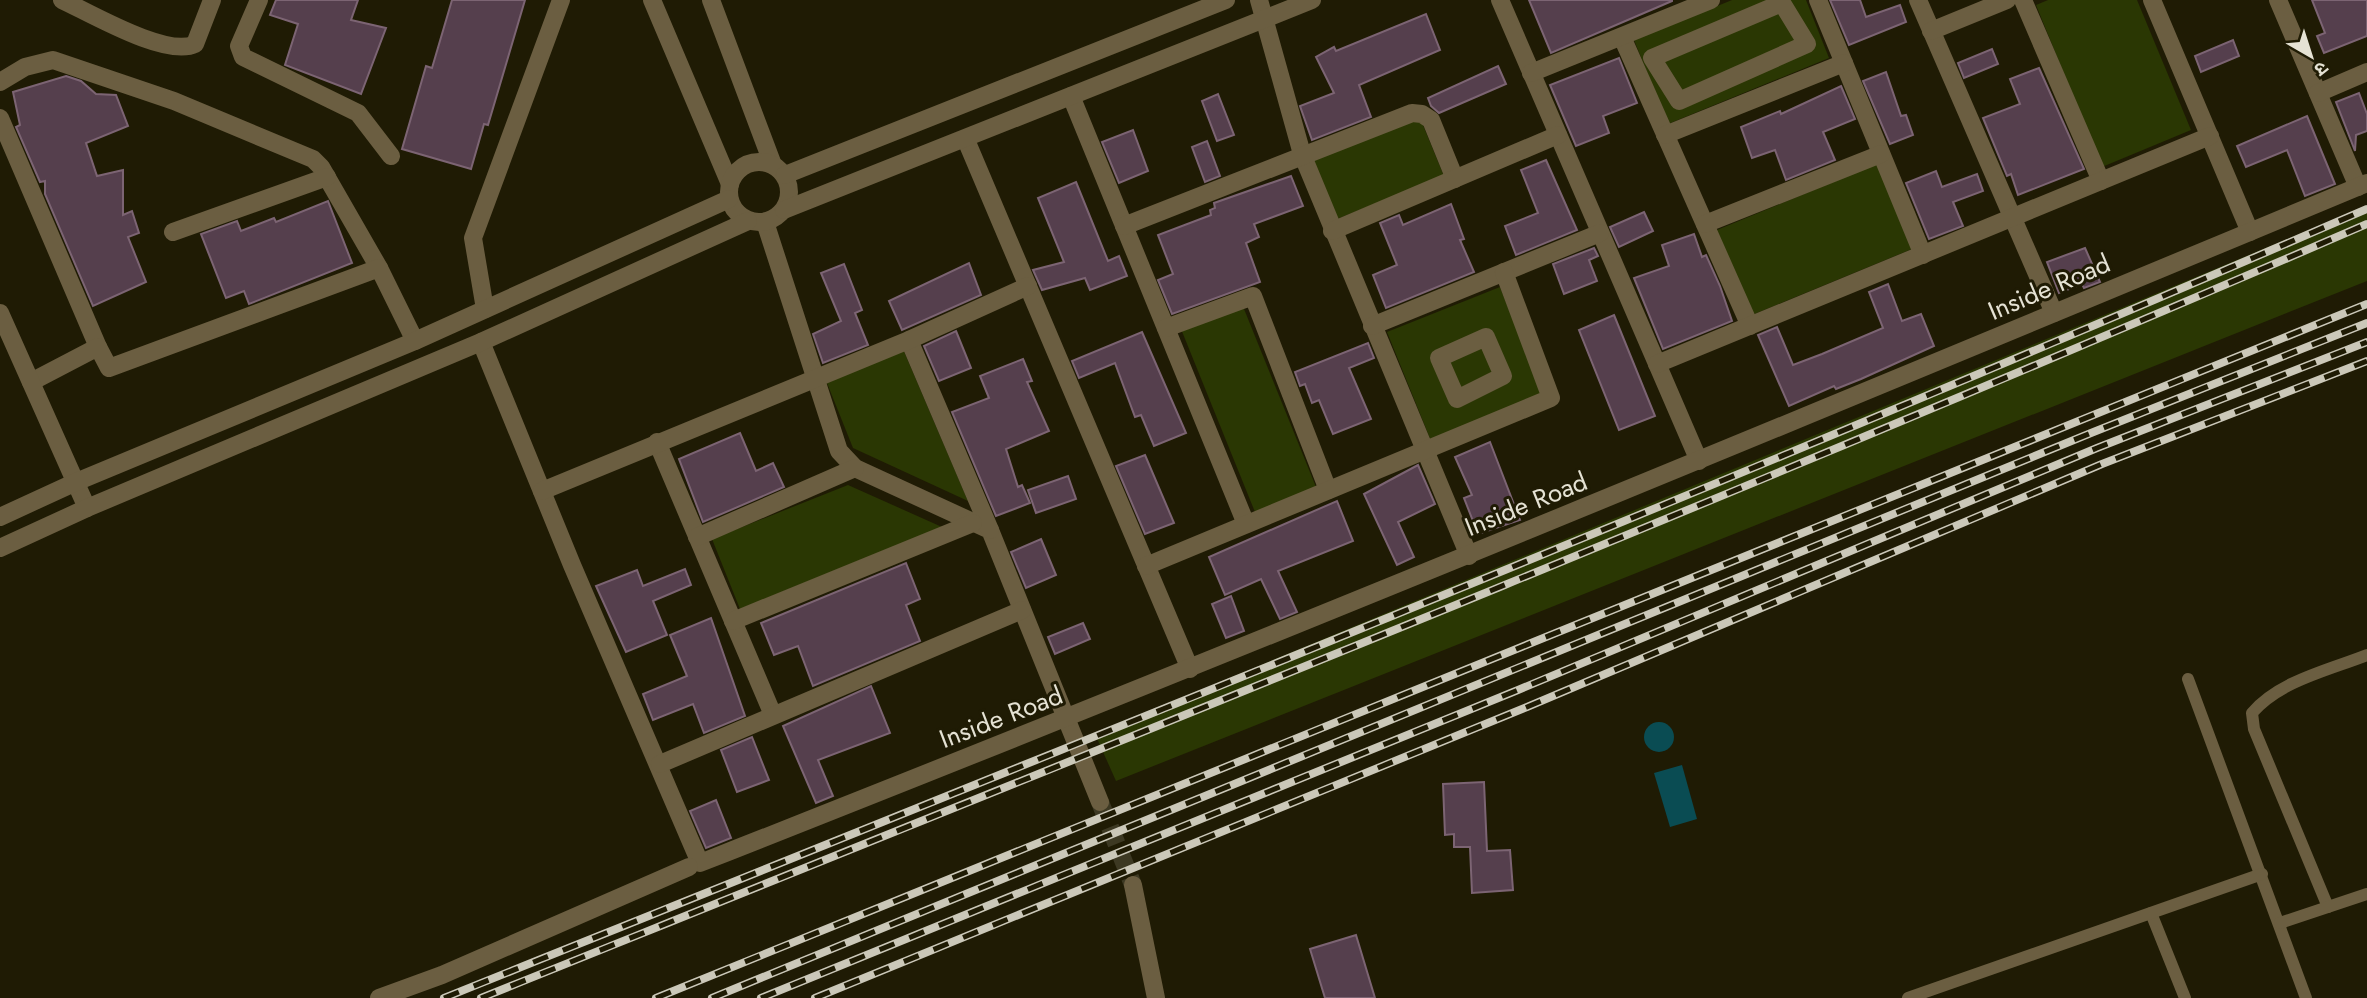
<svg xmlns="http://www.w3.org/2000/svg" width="2367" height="998" font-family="Jost,'Noto Sans Devanagari',sans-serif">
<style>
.green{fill:#2a3703}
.water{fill:#0a4c53}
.building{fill:#553f4d;stroke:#7c6473;stroke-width:2}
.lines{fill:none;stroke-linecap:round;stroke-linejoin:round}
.minor-tunnel{stroke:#3d3923;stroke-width:18;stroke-dasharray:18 9;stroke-linecap:butt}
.service{stroke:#6b5e41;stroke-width:12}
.pedestrian{stroke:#6b5e41;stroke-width:18}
.minor{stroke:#6b5e41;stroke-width:18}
.tertiary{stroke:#6b5e41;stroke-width:18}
.rail-casing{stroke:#cbc8b9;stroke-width:8}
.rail{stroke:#1f1b04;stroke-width:5;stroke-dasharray:16;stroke-linecap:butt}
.labels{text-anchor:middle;stroke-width:6;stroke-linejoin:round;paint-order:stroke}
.street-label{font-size:26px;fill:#e5e2d4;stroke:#1f1b04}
</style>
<rect width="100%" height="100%" fill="#1f1b04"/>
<g class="green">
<path d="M1732,0H1806L1829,58L1668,124L1634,40Z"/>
<path d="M2048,0H2137L2191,130L2102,167L2036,5Z"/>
<path d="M1418,113L1444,176L1337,219L1311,156Z"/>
<path d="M1877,164L1912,249L1752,315L1717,230Z"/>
<path d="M2367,206V281L1116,781L1095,734Z"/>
<path d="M1500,287L1543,396L1431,441L1387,332Z"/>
<path d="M1242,304L1318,492L1257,517L1181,329Z"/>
<path d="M903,349L968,501L853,448L827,383Z"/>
<path d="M848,485L942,527L740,609L712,539Z"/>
</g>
<g class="water">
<circle cx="1659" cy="737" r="15"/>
<path d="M1682,765L1697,819L1670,827L1654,773Z"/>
</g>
<g class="building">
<path d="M276,0H358L351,20L386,28L361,94L285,65L298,24L270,15Z"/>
<path d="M452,0H525L488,125L484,124L471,169L402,149L426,66L432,68Z"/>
<path d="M1529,0H1672V1L1551,53Z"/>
<path d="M1830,0H1860L1866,17L1900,5L1906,22L1849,45Z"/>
<path d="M2312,0H2367V36L2324,53L2317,36L2325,33Z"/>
<path d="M1426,14L1440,50L1359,85L1371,117L1312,140L1300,106L1334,93L1316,57L1334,47L1336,51Z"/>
<path d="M2233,40L2239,56L2201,72L2195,56Z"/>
<path d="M1992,49L1998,64L1964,78L1958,63Z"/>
<path d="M1619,58L1637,103L1603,116L1609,133L1576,146L1550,85Z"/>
<path d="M1498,66L1506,84L1439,113L1431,106L1428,98Z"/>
<path d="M2039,68L2084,169L2018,195L2011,174L2007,176L1983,118L2020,104L2010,79Z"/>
<path d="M1886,72L1901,116L1906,115L1913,135L1890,144L1863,81Z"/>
<path d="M66,76L81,81L96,94L116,95L128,126L86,143L97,176L123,170V215L132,211L139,233L128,237L146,282L93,306L45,194V181L40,182L16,127L20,125L13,92Z"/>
<path d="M1841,86L1855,119L1823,132L1835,160L1786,180L1775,150L1752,158L1741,127L1780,111L1781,114Z"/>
<path d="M2359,93L2367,114V131L2356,135L2355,151L2336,102Z"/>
<path d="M1218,94L1234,135L1217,141L1202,101Z"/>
<path d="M2307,116L2335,184L2305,196L2287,150L2246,167L2237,146Z"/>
<path d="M1133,130L1148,171L1119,183L1102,142Z"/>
<path d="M1207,141L1220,176L1205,182L1192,147Z"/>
<path d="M1546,160L1577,230L1516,255L1505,226L1538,213L1521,170Z"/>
<path d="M1936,171L1942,187L1977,174L1983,191L1953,202L1963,226L1929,239L1906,183Z"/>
<path d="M1291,176L1303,206L1254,224L1259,237L1246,243L1260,282L1172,314L1158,280L1173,274L1158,235L1211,215L1210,210L1215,208L1214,203Z"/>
<path d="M1076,182L1108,261L1119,256L1127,276L1090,290L1085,278L1042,290L1033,270L1064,262L1038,198Z"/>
<path d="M328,201L352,263L249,304L244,291L226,298L201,234L237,221L241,231L274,218L276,222Z"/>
<path d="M1451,204L1464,239L1460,240L1474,272L1386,308L1373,275L1397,265L1380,223L1399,215L1403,225Z"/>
<path d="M1644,212L1653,231L1619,247L1610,227Z"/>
<path d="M1694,234L1702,257L1706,255L1720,286L1732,321L1663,349L1634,278L1669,266L1662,245Z"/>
<path d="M1594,248L1598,256L1589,260L1597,281L1564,294L1553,264Z"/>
<path d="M2085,248L2100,282L2084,288L2082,284L2059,293L2047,262Z"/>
<path d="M969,263L981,295L902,330L889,301Z"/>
<path d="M844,264L862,310L855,313L868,345L823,363L813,334L841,321L821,273Z"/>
<path d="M1888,284L1902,321L1921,314L1934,346L1861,379L1836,389L1834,386L1789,406L1758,335L1777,327L1793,365L1822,354L1883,328L1869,292Z"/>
<path d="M1614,315L1655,416L1619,430L1579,330Z"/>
<path d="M956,331L971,368L939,381L924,346Z"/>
<path d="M1142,332L1186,433L1154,446L1141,415L1135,417L1115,363L1079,378L1072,361Z"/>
<path d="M1368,343L1374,358L1349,368L1371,419L1333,434L1319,400L1312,403L1305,384L1300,386L1295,372Z"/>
<path d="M1023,359L1032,381L1027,382L1049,431L1006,449L1018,487L1022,485L1030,503L996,516L952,412L989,398L980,376Z"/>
<path d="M740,433L756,471L773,463L784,487L703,522L679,459Z"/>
<path d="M1490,442L1520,520L1478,534L1464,498L1472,495L1455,457Z"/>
<path d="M1145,455L1174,523L1145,534L1116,466Z"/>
<path d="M1418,465L1435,504L1398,522L1414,557L1397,565L1364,494Z"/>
<path d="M1068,476L1076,499L1036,513L1028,490Z"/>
<path d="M1337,501L1353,541L1278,571L1297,612L1280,619L1261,579L1225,595L1209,557Z"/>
<path d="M1041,539L1056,575L1026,588L1011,552Z"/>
<path d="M906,563L920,599L906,605L920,641L813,686L798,646L774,655L761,623Z"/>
<path d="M685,569L691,585L653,601L667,635L626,652L596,586L637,570L643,586Z"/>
<path d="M1231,596L1244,631L1226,638L1212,604Z"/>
<path d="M711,618L745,716L704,733L693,704L653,720L643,694L687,676L670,635Z"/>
<path d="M1083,623L1090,639L1055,654L1048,637Z"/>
<path d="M871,686L890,733L818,760L833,796L816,803L783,726Z"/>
<path d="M752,737L769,780L737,792L721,750Z"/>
<path d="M1484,782L1487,851L1510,850L1513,890L1472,893L1470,847H1454V834L1445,835L1443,784Z"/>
<path d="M716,800L731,838L706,848L690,811Z"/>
<path d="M1356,935L1375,998H1325L1310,949Z"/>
</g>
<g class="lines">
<path class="minor-tunnel" d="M1100,802L1133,885"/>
<g class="service">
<path d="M2188,679L2306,998"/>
<path d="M2328,907L2254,729L2252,713C2279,681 2329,670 2367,655"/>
<path d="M2151,913L2185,998"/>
<path d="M2280,923L2367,894"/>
<path d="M1908,998L2262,874"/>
</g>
<g class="pedestrian">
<path d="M1782,3L1807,44L1679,101L1652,58Z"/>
<path d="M1486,337L1503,376L1457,399L1439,358Z"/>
</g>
<g class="minor">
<path d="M62,0C92,14 167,58 195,44L212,0"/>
<path d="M259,0L239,46L243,57L358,113L391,156"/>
<path d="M1259,0L1302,154L1469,556"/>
<path d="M1500,0L1699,461"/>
<path d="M1818,0L1923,255"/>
<path d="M1918,0L2054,313"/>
<path d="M2023,0L2101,181"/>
<path d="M2152,0L2250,232"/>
<path d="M2278,0L2358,187"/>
<path d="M1931,31L2007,0"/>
<path d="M1622,37L1750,326"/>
<path d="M1531,73L1711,0"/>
<path d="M0,82L25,67L53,60L174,101L313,159L321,167L379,268"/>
<path d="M2318,93L2367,72"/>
<path d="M1071,96L1246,524"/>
<path d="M0,118L98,347"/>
<path d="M1665,135L1844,63"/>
<path d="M966,140L1190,669"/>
<path d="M765,222L839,451L855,468L990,530L1100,802"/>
<path d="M1705,224L1881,154"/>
<path d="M1124,226L1412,113L1422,114L1431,120L1455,179"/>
<path d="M1332,231L1558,135"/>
<path d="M173,232L327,177"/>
<path d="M485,309L473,238L561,0"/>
<path d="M1372,326L1600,233"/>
<path d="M1166,328L1253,296L1328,490"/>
<path d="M909,340L990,530"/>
<path d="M481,342L572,565L700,863C1259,643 1813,414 2367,183"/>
<path d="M1657,364L2210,136"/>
<path d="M31,382L98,347L109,368L379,268L415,341"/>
<path d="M657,442L773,715"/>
<path d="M542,491L909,340L1028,286"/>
<path d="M697,537L855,468"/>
<path d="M1146,566L1551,398L1504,272"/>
<path d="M733,621L973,523"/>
<path d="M660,764L1022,610"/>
<path d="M1133,885L1156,998"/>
<path d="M379,998L442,975L689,867"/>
</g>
<g class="tertiary">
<path d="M652,0L730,184"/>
<path d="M711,0L773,165"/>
<circle cx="759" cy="192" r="30"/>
<path d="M785,175L1226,0"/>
<path d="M784,210L1312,0"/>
<path d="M0,313L87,508"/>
<path d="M0,517L76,482L415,341L729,199"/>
<path d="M0,548L87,508L481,342L748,221"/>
</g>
<g class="rail-casing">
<g id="rail">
<path d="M444,998C1087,740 1731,483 2367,209"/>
<path d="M481,998C1111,745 1743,493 2367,224"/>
<path d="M656,998L2367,304"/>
<path d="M712,998L2091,433L2367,323"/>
<path d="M761,998L1518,690L2097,448L2367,342"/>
<path d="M815,998L1527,707L2102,464L2367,361"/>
</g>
</g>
<use href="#rail" class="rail"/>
</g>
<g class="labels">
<g class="street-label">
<text transform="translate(2049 287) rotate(-23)" y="9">Inside Road</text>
<text transform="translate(1526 504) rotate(-22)" y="9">Inside Road</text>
<text transform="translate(1001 717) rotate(-21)" y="9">Inside Road</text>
</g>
</g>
<g transform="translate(2311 56) rotate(141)" stroke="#1f1b04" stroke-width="5" paint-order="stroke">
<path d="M0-5L12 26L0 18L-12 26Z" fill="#e5e2d4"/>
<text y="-10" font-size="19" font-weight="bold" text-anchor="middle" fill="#e5e2d4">उ</text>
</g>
</svg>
